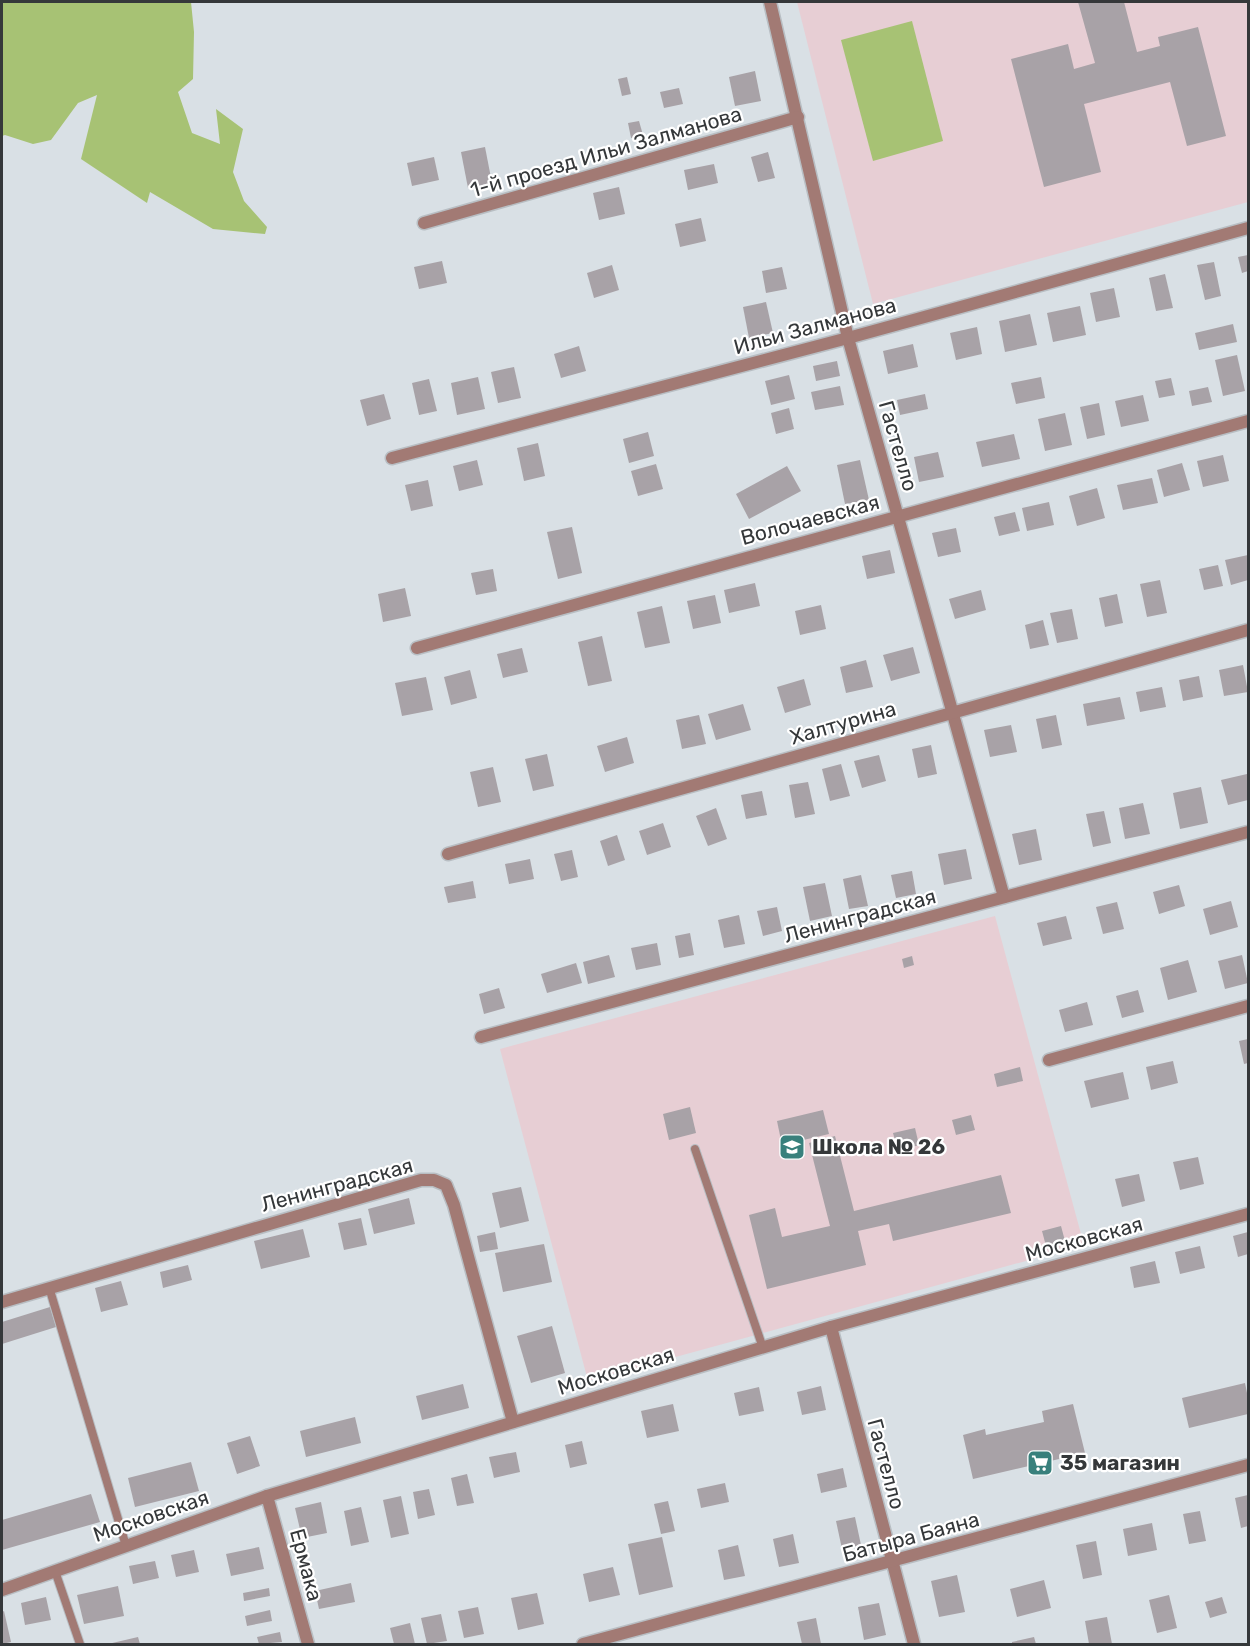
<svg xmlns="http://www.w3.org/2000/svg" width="1250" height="1646" font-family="Rubik,sans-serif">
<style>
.education{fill:#e7ced4}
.green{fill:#a7c274}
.building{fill:#a8a2a7}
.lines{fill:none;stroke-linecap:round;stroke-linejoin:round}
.service-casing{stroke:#b8bec3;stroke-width:10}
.minor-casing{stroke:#b8bec3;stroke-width:15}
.tertiary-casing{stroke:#b8bec3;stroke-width:15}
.service{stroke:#a27a74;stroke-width:8}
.minor{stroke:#a27a74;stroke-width:12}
.tertiary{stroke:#a27a74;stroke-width:12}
.labels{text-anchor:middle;stroke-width:4.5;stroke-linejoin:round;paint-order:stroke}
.street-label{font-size:21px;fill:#35383a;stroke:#fff}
.poi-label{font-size:21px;font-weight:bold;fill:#35383a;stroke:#fff;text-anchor:start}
</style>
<rect width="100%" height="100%" fill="#d9e0e5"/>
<g class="education">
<path d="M797,2H1248V202L873,304Z"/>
<path d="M995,916L1084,1245L588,1381L500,1049Z"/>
</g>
<g class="green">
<path d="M2,2H191L194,32L193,79L178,92L192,133L220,144L216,109L243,129L233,172L244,201L267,227L265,234L213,229L150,192L147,203L81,159L97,95L78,103L51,140L33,144L5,135L2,136Z"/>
<path d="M912,21L943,141L873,161L841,40Z"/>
</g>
<g class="building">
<path d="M1078,2H1124L1137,52L1160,46L1158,37L1198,27L1226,136L1187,146L1170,82L1084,104L1101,172L1044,187L1011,59L1068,44L1074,69L1095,63Z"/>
<path d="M755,71L761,101L735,106L729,77Z"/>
<path d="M627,77L631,94L622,96L618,79Z"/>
<path d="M679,88L683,104L664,108L660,92Z"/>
<path d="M639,121L643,135L631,138L628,123Z"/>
<path d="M485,147L492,183L468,188L461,152Z"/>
<path d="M768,152L775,178L758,182L751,157Z"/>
<path d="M434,157L439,180L412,186L407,163Z"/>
<path d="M714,164L718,183L688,190L684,170Z"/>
<path d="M619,187L625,214L599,220L593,193Z"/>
<path d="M701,218L706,241L680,247L675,224Z"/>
<path d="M1248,255V271L1242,273L1238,257Z"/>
<path d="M442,261L447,283L419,289L414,267Z"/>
<path d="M1214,262L1221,296L1205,300L1197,265Z"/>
<path d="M612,265L619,290L594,298L587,273Z"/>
<path d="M782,267L787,289L766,293L762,271Z"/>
<path d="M1165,274L1173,308L1156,311L1149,278Z"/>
<path d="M1114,288L1120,317L1096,322L1090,293Z"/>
<path d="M766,302L773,333L749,338L743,307Z"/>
<path d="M1080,306L1086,335L1053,342L1047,313Z"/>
<path d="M1030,314L1037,345L1005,352L999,321Z"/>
<path d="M1233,324L1237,342L1199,350L1195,333Z"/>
<path d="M977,327L982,354L956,360L950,333Z"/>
<path d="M913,344L918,367L888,374L883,351Z"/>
<path d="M579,346L586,371L561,378L554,354Z"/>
<path d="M1237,355L1245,391L1223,396L1215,360Z"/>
<path d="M837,361L840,376L816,381L813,366Z"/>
<path d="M514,367L521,398L498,403L491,372Z"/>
<path d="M789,375L795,399L771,405L765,381Z"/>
<path d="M478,377L485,409L457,415L451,383Z"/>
<path d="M1041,377L1045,398L1016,404L1011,383Z"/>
<path d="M1171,378L1175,395L1159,398L1155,381Z"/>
<path d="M429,379L437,411L419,415L412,383Z"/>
<path d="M840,386L844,405L815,410L811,392Z"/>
<path d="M1208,387L1212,402L1192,406L1189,391Z"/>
<path d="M384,394L391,419L367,426L360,400Z"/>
<path d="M925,394L928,409L900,415L897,400Z"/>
<path d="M1143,395L1149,421L1121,427L1115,401Z"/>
<path d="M1099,403L1105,435L1087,439L1080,407Z"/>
<path d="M789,408L794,429L776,434L771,413Z"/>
<path d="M1065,413L1072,445L1045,451L1038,419Z"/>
<path d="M648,432L654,456L629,463L623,439Z"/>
<path d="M1014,434L1020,459L982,467L976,442Z"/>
<path d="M538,443L545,476L524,481L517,448Z"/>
<path d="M938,452L944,477L919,482L914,457Z"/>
<path d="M1223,455L1229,481L1203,487L1197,461Z"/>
<path d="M477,460L483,485L459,491L453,466Z"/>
<path d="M860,460L869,500L845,504L837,465Z"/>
<path d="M1182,463L1190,490L1164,497L1157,470Z"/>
<path d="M656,464L663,489L638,496L631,471Z"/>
<path d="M787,466L801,491L749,519L736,494Z"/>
<path d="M1152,478L1158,503L1123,510L1117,485Z"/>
<path d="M428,480L433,506L411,511L405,485Z"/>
<path d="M1097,488L1105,518L1077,526L1069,496Z"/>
<path d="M1049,502L1054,525L1027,531L1022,508Z"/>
<path d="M1015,512L1020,531L999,536L994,517Z"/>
<path d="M572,527L582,573L558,579L547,532Z"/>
<path d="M956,528L961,552L938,557L932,533Z"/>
<path d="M890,550L895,573L867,579L862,556Z"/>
<path d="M1248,555V580L1231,585L1225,560Z"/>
<path d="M1218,565L1223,586L1204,590L1199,569Z"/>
<path d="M493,569L497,591L476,595L471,573Z"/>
<path d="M1160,580L1167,613L1147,617L1140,584Z"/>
<path d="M755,583L760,606L729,613L724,590Z"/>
<path d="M405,588L411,616L383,622L378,594Z"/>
<path d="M981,590L986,610L955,619L949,599Z"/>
<path d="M1117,594L1123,623L1105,627L1099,598Z"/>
<path d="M715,595L721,623L693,629L687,601Z"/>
<path d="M821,605L826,629L800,635L795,611Z"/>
<path d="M662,606L670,643L645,648L637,612Z"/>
<path d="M1072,609L1078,639L1057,643L1050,613Z"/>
<path d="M1043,620L1049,645L1030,649L1025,625Z"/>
<path d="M602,636L612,681L588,686L578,642Z"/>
<path d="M913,647L920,673L891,681L883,655Z"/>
<path d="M522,648L528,672L503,678L497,654Z"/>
<path d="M866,660L873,687L846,693L840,667Z"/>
<path d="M1243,665L1248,692L1224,696L1219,670Z"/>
<path d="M470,670L477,698L451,705L444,677Z"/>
<path d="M1199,676L1203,697L1183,701L1179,680Z"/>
<path d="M426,677L433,710L402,716L395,683Z"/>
<path d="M804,679L811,705L785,713L777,687Z"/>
<path d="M1162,687L1166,707L1140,712L1136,692Z"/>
<path d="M1120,697L1125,719L1087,726L1083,704Z"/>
<path d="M743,704L751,730L716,740L708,714Z"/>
<path d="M699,715L706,744L682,749L676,720Z"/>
<path d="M1056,715L1062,745L1042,749L1036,719Z"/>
<path d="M1011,725L1017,752L990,757L984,730Z"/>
<path d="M627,737L634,763L605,772L597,746Z"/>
<path d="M931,745L937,774L918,778L912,749Z"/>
<path d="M547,754L554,786L533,791L525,759Z"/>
<path d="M879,755L886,781L862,788L854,761Z"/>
<path d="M841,764L850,796L830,801L822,769Z"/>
<path d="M493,767L501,802L478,807L470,772Z"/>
<path d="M1247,774L1248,800L1228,805L1221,780Z"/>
<path d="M808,782L815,814L795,818L789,785Z"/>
<path d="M1201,787L1208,823L1180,829L1173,793Z"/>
<path d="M762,791L767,815L746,819L741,795Z"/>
<path d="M1143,803L1150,834L1125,839L1119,808Z"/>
<path d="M716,808L727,839L708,846L696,816Z"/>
<path d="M1104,811L1111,843L1093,847L1086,814Z"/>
<path d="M663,823L671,847L647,855L639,831Z"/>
<path d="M1036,829L1042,860L1019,865L1012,834Z"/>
<path d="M617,835L625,860L608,866L600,841Z"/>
<path d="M966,849L972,879L944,885L938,854Z"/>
<path d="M572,850L578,877L561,881L554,854Z"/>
<path d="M530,859L534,879L509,884L505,864Z"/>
<path d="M912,871L916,894L896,898L891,875Z"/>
<path d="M861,875L868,906L849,909L843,879Z"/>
<path d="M473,881L476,898L448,903L444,887Z"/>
<path d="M825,883L832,916L810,921L803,887Z"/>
<path d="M1179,885L1185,906L1159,914L1153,892Z"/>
<path d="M1231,901L1238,927L1210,935L1203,909Z"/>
<path d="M1117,902L1124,929L1103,934L1096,907Z"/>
<path d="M777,907L782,931L763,936L757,911Z"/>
<path d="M739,915L745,944L724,948L718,920Z"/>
<path d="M1066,916L1072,939L1043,946L1037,923Z"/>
<path d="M690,933L694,955L679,958L675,936Z"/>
<path d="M657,943L661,965L636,970L631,948Z"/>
<path d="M609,955L615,977L588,984L583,962Z"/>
<path d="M1242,955L1248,983L1225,989L1218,961Z"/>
<path d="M912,956L914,965L904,968L902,959Z"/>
<path d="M1188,960L1197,992L1168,1000L1160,968Z"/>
<path d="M576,963L582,983L547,993L541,974Z"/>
<path d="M499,988L505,1008L484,1014L479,994Z"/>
<path d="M1138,990L1144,1012L1122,1018L1116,996Z"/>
<path d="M1087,1002L1093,1025L1065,1032L1059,1010Z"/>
<path d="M1248,1039V1063L1244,1064L1239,1041Z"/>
<path d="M1173,1061L1178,1083L1151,1090L1146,1067Z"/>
<path d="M1020,1067L1023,1081L997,1087L994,1074Z"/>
<path d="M1123,1072L1129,1099L1091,1108L1084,1081Z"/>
<path d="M690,1107L696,1133L669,1140L663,1114Z"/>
<path d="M823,1110L829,1134L782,1145L777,1121Z"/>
<path d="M971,1115L975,1130L956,1135L952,1120Z"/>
<path d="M915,1128L919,1145L898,1151L893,1133Z"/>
<path d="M835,1136L854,1211L1001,1175L1011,1213L893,1241L889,1224L858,1231L866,1265L767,1289L749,1215L775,1208L782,1237L830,1226L809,1143Z"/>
<path d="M1198,1157L1204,1184L1180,1190L1173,1162Z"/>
<path d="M1139,1174L1145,1201L1122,1207L1115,1179Z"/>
<path d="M521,1187L529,1221L500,1228L492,1193Z"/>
<path d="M409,1198L415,1224L374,1234L368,1209Z"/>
<path d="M361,1218L367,1245L344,1250L338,1223Z"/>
<path d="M1061,1226L1065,1241L1046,1246L1042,1231Z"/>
<path d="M303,1229L310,1257L261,1269L254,1241Z"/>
<path d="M495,1232L498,1249L480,1252L477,1236Z"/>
<path d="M1248,1232V1254L1238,1257L1233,1236Z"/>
<path d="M544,1244L552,1282L503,1292L495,1253Z"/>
<path d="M1200,1246L1205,1268L1180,1274L1175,1252Z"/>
<path d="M1155,1261L1160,1283L1134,1288L1130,1267Z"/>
<path d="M188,1265L192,1280L163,1288L160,1272Z"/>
<path d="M121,1281L128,1305L101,1312L95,1288Z"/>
<path d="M50,1307L56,1327L2,1344V1322Z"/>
<path d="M552,1326L565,1373L531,1383L517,1336Z"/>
<path d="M1245,1383L1248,1398V1414L1189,1428L1182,1398Z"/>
<path d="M463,1384L469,1408L422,1420L416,1396Z"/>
<path d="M821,1386L826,1410L802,1415L797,1392Z"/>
<path d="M759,1387L764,1411L739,1416L734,1393Z"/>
<path d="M673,1404L679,1431L647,1438L641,1411Z"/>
<path d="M1073,1404L1085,1453L973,1479L963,1435L985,1429L986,1435L1044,1422L1042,1411Z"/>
<path d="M355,1417L361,1443L306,1457L300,1431Z"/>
<path d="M250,1436L260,1466L237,1474L227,1443Z"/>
<path d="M582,1441L587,1464L570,1468L565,1445Z"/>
<path d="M516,1452L520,1472L494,1478L489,1457Z"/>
<path d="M191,1462L199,1491L135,1507L128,1478Z"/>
<path d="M843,1468L847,1487L821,1493L817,1474Z"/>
<path d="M467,1474L474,1503L457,1506L451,1478Z"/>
<path d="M725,1483L729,1502L701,1508L697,1489Z"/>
<path d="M429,1489L435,1515L418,1519L413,1492Z"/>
<path d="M91,1494L100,1522L2,1550V1520Z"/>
<path d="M1248,1495V1526L1241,1528L1235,1498Z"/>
<path d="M401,1496L409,1534L391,1538L383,1500Z"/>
<path d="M668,1501L675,1531L661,1534L654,1504Z"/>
<path d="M321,1502L327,1533L302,1538L295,1508Z"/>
<path d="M361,1507L369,1542L351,1546L344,1511Z"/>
<path d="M1200,1511L1206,1541L1189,1544L1183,1514Z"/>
<path d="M855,1517L861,1545L842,1549L836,1521Z"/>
<path d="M1152,1523L1157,1550L1128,1556L1123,1529Z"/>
<path d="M793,1534L799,1563L779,1567L773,1539Z"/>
<path d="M662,1537L673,1587L639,1595L628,1544Z"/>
<path d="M1096,1541L1102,1575L1083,1579L1076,1545Z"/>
<path d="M738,1545L745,1576L724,1580L718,1550Z"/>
<path d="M259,1547L264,1569L231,1576L226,1554Z"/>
<path d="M194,1550L199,1572L176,1577L171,1555Z"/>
<path d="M155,1561L159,1578L133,1584L129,1566Z"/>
<path d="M613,1567L620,1595L589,1602L583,1574Z"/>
<path d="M957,1575L965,1612L939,1617L931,1581Z"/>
<path d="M1044,1580L1051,1608L1017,1617L1010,1589Z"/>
<path d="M351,1583L355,1602L319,1609L315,1591Z"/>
<path d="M118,1586L124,1616L84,1624L77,1595Z"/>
<path d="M269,1588L270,1596L244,1601L243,1593Z"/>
<path d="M537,1593L544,1624L518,1630L511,1598Z"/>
<path d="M1169,1595L1177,1628L1157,1633L1149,1600Z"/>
<path d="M46,1597L51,1620L25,1625L21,1603Z"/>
<path d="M1222,1597L1227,1613L1210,1618L1205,1602Z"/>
<path d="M879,1603L886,1635L864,1640L858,1607Z"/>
<path d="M478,1607L484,1634L464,1638L458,1611Z"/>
<path d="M270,1610L272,1621L247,1626L245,1616Z"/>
<path d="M4,1611L11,1642L2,1644V1612Z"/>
<path d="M441,1614L447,1641L427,1644L421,1618Z"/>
<path d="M1107,1617L1112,1644H1089L1085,1621Z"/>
<path d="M816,1618L821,1644H802L797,1622Z"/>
<path d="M410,1623L415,1644H394L390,1628Z"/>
<path d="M280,1632L282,1642L259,1644L257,1637Z"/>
<path d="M138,1637L140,1644H108Z"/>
<path d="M1034,1637L1036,1644H1012V1642Z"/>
</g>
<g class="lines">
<g class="service-casing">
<g id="service">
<path d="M695,1149L763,1348"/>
<path d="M49,1287L126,1546"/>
<path d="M55,1571L80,1644"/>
</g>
</g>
<g class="minor-casing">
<g id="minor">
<path d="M770,2L848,338L1004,897"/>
<path d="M424,223L798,117"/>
<path d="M392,458L848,338L1248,228"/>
<path d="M417,648L1248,421"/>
<path d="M448,854L1248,630"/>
<path d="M481,1037L1248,832"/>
<path d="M1049,1060L1248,1006"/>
<path d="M2,1302L421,1180H434L446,1185L454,1205L513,1422"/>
<path d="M831,1327L914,1644"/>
<path d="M267,1496L308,1644"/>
<path d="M2,1590L267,1496L831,1327L1248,1214"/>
</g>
</g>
<g class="tertiary-casing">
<path id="tertiary" d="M583,1644L1248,1465"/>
</g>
<use href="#service" class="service"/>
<use href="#minor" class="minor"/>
<use href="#tertiary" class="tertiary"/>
</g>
<defs>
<g id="school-square" transform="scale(1.35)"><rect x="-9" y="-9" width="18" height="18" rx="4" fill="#38807c" stroke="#fff"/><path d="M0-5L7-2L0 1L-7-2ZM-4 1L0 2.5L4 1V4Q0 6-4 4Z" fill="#fff"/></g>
<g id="supermarket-square" transform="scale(1.35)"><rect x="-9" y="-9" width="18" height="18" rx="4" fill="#38807c" stroke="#fff"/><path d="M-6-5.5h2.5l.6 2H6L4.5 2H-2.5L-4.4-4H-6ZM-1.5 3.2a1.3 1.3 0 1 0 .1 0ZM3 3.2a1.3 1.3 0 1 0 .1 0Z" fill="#fff"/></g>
</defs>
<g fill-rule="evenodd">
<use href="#school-square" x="792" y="1147"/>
<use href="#supermarket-square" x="1040" y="1463"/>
</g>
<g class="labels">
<g class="street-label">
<text transform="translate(606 152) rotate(-16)" y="7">1-й проезд Ильи Залманова</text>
<text transform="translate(815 326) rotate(-15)" y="7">Ильи Залманова</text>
<text transform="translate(898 446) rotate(74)" y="7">Гастелло</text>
<text transform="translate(810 520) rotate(-15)" y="7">Волочаевская</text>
<text transform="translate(843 723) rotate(-16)" y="7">Халтурина</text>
<text transform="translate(860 916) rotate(-15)" y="7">Ленинградская</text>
<text transform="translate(337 1185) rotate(-15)" y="7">Ленинградская</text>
<text transform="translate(1084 1239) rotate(-15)" y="7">Московская</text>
<text transform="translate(616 1371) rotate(-17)" y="7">Московская</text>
<text transform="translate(886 1464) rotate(75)" y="7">Гастелло</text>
<text transform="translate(151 1516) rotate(-19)" y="7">Московская</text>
<text transform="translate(911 1537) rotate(-15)" y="7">Батыра Баяна</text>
<text transform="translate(306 1565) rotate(75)" y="7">Ермака</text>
</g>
<g class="poi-label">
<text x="812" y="1154">Школа № 26</text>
<text x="1060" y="1470">35 магазин</text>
</g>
</g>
<rect width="1250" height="1646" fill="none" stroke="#35383a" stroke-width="6"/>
</svg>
